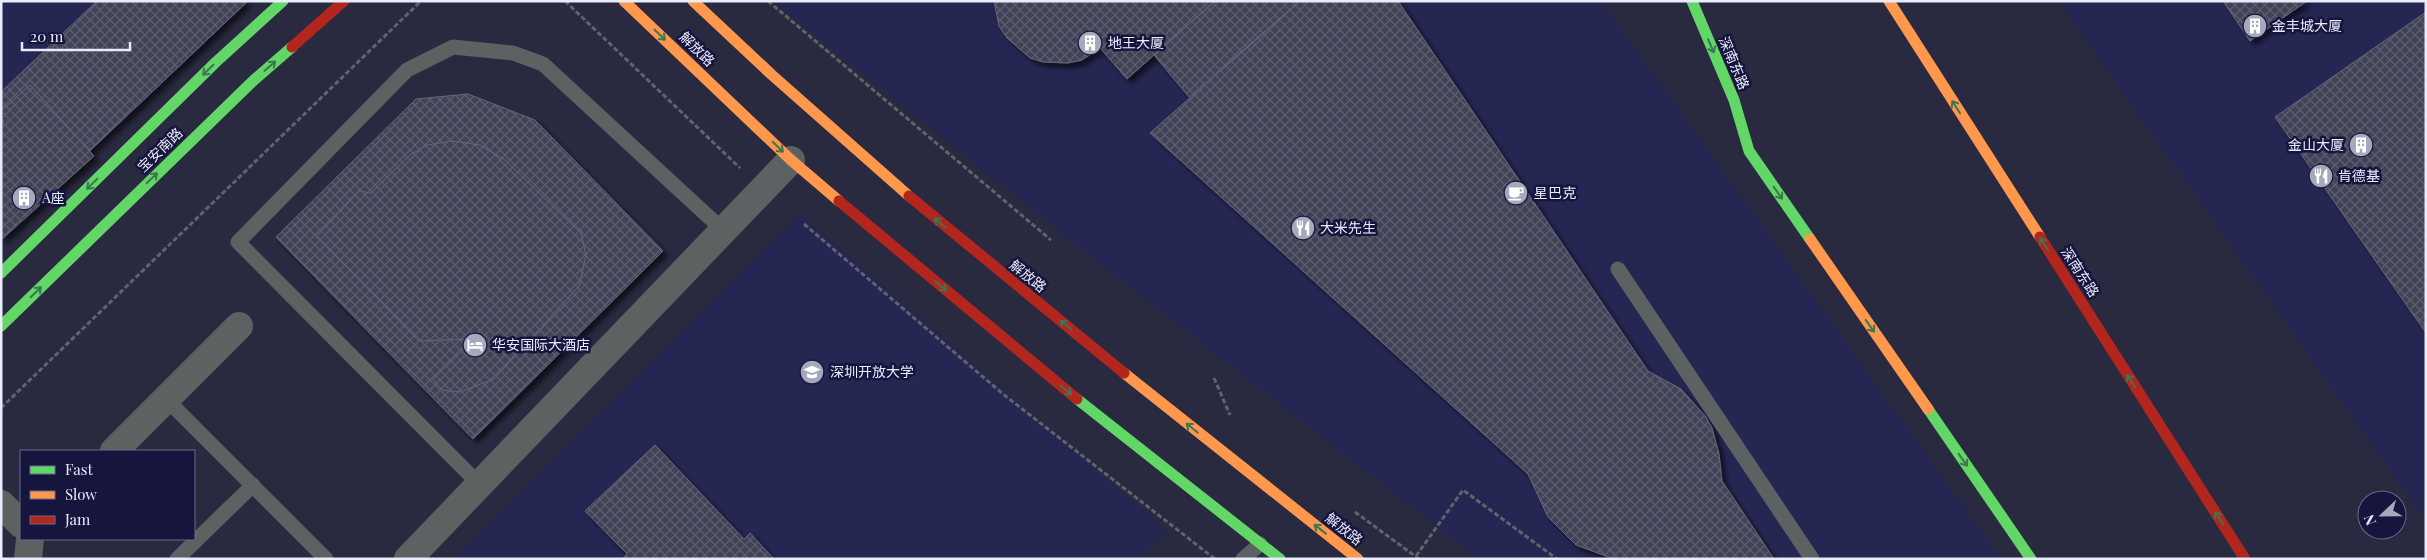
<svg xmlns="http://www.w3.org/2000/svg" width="2427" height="560" font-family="'Playfair Display','Noto Sans SC',serif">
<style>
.built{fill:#262653}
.building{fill:url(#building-cross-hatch);stroke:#66677b;filter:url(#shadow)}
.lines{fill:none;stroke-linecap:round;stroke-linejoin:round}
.path{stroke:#60646a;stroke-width:3;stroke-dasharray:5 2.5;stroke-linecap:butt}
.lane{stroke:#5b6261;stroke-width:15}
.street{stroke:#5b6261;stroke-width:28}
.fast{stroke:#63d668;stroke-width:11}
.slow{stroke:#ff974d;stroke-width:11}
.jam{stroke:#b3261e;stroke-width:11}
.oneway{stroke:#3c7653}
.labels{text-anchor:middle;stroke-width:5;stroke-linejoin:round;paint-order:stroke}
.poi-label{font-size:14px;fill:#e9ecfd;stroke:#16153e;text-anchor:start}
.street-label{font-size:14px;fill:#e9ecfd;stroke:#16153e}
</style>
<defs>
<pattern id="building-cross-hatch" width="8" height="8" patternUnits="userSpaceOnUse" patternTransform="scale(1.25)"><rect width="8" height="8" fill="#424357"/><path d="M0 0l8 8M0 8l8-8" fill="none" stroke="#5d5e70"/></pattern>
<filter id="shadow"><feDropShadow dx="4.5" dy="4.5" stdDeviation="2.5" flood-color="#0009"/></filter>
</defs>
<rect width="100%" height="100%" fill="#292940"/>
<g class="built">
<path d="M1,1H249L1,233Z"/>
<path d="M772,1H1601L2001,559H1478L1097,261Z"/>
<path d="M2058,1H2426V521Z"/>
<path d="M800,214L1167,531L1135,559H454Z"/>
</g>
<g class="building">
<path d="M97,1H248L1,235V92Z"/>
<path d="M994,1H1215L1127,79L1100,48L1082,60L1068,63L1043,62L1030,58L1007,38L999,26Z"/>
<path d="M1215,1H1300L1189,97L1154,55Z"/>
<path d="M1300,1H1398L1648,371L1681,389L1706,417L1712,428L1719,454L1722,481L1774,559H1614L1576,545L1548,517L1528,474L1150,133Z"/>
<path d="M2223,1H2307L2250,41Z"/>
<path d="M2426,12V333L2275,117Z"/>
<path d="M30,85L94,156L1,240V123L4,121L1,118V111Z"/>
<path d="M468,94L535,120L663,251L473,439L276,237L416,99Z"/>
<path d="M452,141L480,145L505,160L581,233L586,255L579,286L494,379L460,392L442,390L433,379L474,339L419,341L317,236L359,191L371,193L410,155L427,145Z"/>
<path d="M655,445L744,539L750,533L774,559H622L627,554L585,511Z"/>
</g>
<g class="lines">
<g class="path">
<path d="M565,1L740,168"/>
<path d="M768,1L1051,240"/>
<path d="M804,224L1003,394L1215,559"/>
<path d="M1214,378L1230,415"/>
<path d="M1,408L421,1"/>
<path d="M1355,512L1419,559"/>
<path d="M1416,556L1463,490L1557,559"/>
</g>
<g class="lane">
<path d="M1618,269L1812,559"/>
<path d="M166,399L326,559"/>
<path d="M479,484L238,242L407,70L453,47L513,53L543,64L724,231"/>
<path d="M177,559L253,485"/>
<path d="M1243,559L1260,544"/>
</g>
<g class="street">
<path d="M114,451L239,326"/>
<path d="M1,504L21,524"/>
<path d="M28,559L30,539"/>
<path d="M408,559L791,160"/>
</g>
<g class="fast">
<path d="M1692,1L1734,100L1749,151L1810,239"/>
<path d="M1,273L216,62L283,1"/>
<path d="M1,326L254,80L292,47"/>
<path d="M1077,399L1280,559"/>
<path d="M1928,409L2031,559"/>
</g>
<g class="slow">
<path d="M624,1L791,160L839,201"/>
<path d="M693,1L772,75L909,196"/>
<path d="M1889,1L2040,237"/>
<path d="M1810,239L1928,409"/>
<path d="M1124,373L1358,559"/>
</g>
<g class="jam">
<path d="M292,47L344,1"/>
<path d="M909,196L1124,373"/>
<path d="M839,201L1077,399"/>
<path d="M2040,237L2245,559"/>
</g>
</g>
<defs><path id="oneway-shaft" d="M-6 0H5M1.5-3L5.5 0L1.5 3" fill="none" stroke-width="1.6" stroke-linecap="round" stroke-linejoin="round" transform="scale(1.25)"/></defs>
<g class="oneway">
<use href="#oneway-shaft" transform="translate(660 35) rotate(44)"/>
<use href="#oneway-shaft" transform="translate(1711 46) rotate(67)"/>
<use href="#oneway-shaft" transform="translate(270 66) rotate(-41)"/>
<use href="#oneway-shaft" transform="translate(208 70) rotate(136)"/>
<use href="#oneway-shaft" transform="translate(1956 107) rotate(-123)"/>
<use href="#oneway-shaft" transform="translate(778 147) rotate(44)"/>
<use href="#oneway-shaft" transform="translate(152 178) rotate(-44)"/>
<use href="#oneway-shaft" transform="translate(92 184) rotate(136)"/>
<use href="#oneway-shaft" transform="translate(1778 193) rotate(55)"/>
<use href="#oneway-shaft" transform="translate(940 223) rotate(-140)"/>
<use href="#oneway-shaft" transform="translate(2044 244) rotate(-123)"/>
<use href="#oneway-shaft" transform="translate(941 286) rotate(40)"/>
<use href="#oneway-shaft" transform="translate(36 292) rotate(-44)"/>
<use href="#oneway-shaft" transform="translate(1066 325) rotate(-141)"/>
<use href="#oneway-shaft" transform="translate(1870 326) rotate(55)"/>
<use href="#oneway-shaft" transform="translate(2131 381) rotate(-123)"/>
<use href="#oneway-shaft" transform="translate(1066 390) rotate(39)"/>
<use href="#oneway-shaft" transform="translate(1192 428) rotate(-141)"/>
<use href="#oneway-shaft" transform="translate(1963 460) rotate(55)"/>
<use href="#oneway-shaft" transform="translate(2219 518) rotate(-123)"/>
<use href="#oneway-shaft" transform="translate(1320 529) rotate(-142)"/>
</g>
<defs>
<g id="building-disc" transform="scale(1.25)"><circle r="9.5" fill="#a6a8bb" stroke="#16153e"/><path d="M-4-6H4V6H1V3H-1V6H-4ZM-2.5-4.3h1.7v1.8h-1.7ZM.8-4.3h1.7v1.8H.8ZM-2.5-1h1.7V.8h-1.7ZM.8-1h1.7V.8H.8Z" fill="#fff"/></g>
<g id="restaurant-disc" transform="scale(1.25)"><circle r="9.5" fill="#a6a8bb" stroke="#16153e"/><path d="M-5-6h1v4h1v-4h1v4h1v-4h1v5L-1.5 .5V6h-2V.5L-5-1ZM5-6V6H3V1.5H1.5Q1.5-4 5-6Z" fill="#fff"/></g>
<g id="cafe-disc" transform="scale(1.25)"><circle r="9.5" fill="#a6a8bb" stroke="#16153e"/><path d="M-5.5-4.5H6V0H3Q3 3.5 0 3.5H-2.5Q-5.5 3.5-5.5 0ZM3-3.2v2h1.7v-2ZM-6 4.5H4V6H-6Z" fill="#fff"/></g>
<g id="hotel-disc" transform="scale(1.25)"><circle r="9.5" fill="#a6a8bb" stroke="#16153e"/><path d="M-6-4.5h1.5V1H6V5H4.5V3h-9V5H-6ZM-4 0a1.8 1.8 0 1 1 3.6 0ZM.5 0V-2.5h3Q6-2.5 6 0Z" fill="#fff"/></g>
<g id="university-disc" transform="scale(1.25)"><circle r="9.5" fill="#a6a8bb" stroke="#16153e"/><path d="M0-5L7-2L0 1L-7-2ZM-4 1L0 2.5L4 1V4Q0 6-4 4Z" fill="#fff"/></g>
</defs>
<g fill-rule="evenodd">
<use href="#building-disc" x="2255" y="26"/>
<use href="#building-disc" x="1090" y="43"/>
<use href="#building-disc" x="2361" y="145"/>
<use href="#restaurant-disc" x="2321" y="176"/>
<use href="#cafe-disc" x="1516" y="193"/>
<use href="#building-disc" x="24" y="198"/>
<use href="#restaurant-disc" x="1303" y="228"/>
<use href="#hotel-disc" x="475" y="345"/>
<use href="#university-disc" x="812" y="372"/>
</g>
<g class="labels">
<g class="poi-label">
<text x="2272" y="31">金丰城大厦</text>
<text x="1108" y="48">地王大厦</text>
<text x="2344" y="150" text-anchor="end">金山大厦</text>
<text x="2338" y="181">肯德基</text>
<text x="1534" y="198">星巴克</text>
<text x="42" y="203">A座</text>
<text x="1320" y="233">大米先生</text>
<text x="492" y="350">华安国际大酒店</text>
<text x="830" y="377">深圳开放大学</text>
</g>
<g class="street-label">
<text transform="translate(697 49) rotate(44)" y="5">解放路</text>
<text transform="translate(1734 63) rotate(67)" y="5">深南东路</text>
<text transform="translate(160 150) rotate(-44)" y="5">宝安南路</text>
<text transform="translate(2080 272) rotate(57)" y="5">深南东路</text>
<text transform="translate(1028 276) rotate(39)" y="5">解放路</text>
<text transform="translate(1344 529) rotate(38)" y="5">解放路</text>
</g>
</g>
<rect width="2427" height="560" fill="none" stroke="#e9ecfd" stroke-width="5"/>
<rect x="20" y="450" width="175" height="90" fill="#16153e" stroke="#6a6b8a"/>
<rect x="30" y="466" width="25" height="8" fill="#63d668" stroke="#6a6b8a"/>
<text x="65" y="475" font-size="15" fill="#e9ecfd">Fast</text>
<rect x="30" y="491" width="25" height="8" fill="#ff974d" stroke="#6a6b8a"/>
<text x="65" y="500" font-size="15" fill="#e9ecfd">Slow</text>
<rect x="30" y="516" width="25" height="8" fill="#b3261e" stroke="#6a6b8a"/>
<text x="65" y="525" font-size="15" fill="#e9ecfd">Jam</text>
<g transform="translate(2382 515) rotate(248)"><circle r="24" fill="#16153e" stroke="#6a6b8a"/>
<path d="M0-4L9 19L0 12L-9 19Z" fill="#a6a8bb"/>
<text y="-8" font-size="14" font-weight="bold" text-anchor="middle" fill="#e9ecfd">N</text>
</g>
<path d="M22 42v8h108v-8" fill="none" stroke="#e9ecfd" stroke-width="2.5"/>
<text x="30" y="42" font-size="15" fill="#e9ecfd" stroke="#16153e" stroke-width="4" paint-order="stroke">20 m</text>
</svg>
